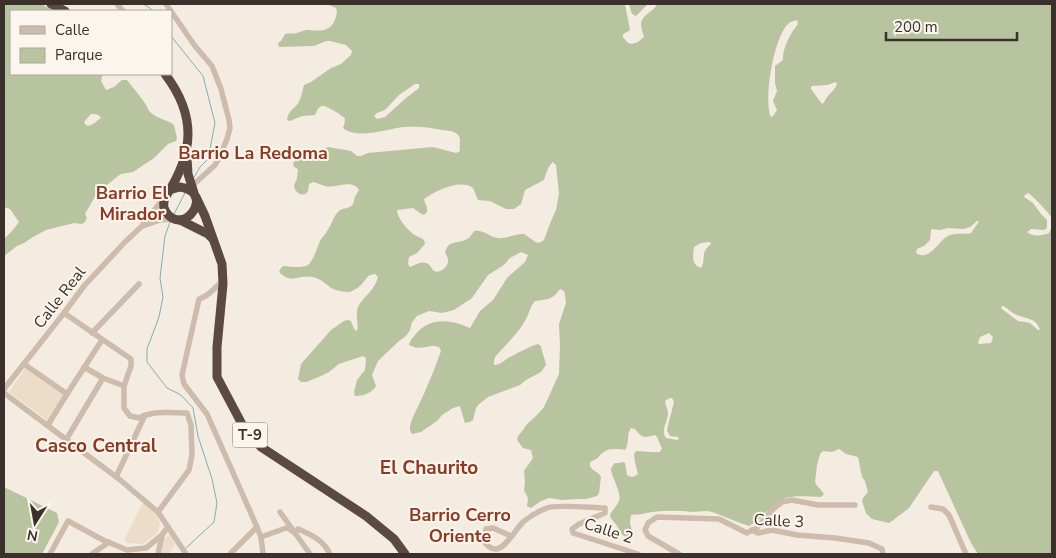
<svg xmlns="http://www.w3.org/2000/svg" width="1056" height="558" font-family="'Nunito Sans',sans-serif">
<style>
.green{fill:#b8c4a0;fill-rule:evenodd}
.plaza{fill:#ecdcc8}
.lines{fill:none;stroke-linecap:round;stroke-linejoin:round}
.stream{stroke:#7fb0b2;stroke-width:1}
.minor{stroke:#cdbbac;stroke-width:5.5}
.highway{stroke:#5c4a42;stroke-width:9}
.labels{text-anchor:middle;stroke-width:4;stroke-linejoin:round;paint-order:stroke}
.shield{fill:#fbf5ee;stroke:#756b66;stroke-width:1}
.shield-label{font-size:15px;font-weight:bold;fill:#3b302b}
.street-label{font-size:16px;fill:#3b302b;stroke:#fbf5ee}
.neighbourhood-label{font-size:18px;font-weight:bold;fill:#8c3b22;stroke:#fbf5ee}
.quarter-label{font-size:19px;font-weight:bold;fill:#8c3b22;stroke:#fbf5ee}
</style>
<rect width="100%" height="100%" fill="#f4ebe1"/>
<g class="green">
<path d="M4,4H41L54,11H11V74H105L102,76L101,81L106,90L114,87L122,80H127C132,87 139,94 144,102C147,105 147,109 150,112C157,119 168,120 174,125L177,138L176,141L168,144L154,158L133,172L121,174L118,176L97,193L85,214L87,218L85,222L82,224L74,223L46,230L33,237L24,243L17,246L4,256V239L12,231L19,222L10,209L4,207ZM91,114C95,114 99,114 101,118C96,121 88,131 84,122Z"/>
<path d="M327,4H625L630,30L629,31L623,34V37L628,43L632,44L638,42L644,37C643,33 641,28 641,24C642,14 654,12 657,4H1052V554H978L971,543L938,471H934L932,474L909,508L892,521L889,523L872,519L866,513L862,501L863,498L868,492L865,481L862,477L858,457L846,454L839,449L832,452L823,451L820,454L817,465L815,482C817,487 821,489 824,494L821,497C804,497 787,493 774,505C765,513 759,521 749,526C736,522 724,516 712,512C705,510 699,512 693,512C676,510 658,510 642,514C638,515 635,514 631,515L630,523L632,531V535L630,538C620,536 622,533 617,526C614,521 611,520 610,515C612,510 617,506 619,501C622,493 612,478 611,470C611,467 613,465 615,463H619L622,462L625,463L627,475C632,478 634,477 638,474L635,462L634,454L636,451C645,451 652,453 660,452L662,448C659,444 659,438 655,435C643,438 642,438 635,429L631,428C626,434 630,443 625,450C619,449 609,448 604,452C597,456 601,458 590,462V466L592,469L599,474L601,477L599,493L597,496L586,499H579L562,500L549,498L541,501L531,508L527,506L528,498L524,490L525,483L524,471L533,458L531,450L523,448L517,440L518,436L523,430L527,424L536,416L544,407L559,374L560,345L559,324L566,303L565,295L564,291L560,289C551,301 547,299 535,301C529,308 530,312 526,319C519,333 505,345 495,357L494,361V365C504,364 504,359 512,356C520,352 528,347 538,344L541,346C542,353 545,359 546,365L541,372L526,380L520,385L488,397L478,405L476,408L473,420L470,422L465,423L460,406L453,408L442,415L437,421L421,432L412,434L410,430V426L412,419L423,396L434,370L441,351L439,347C428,343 423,352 409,345C410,340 412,339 415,335C429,317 450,319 470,328L480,311L493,300L507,278L525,262L528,255L521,252L510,258L504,265L488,275L472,298L454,310L442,313L429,311L417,316L412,322L410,330L406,336L399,341L378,361L372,375L376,386C372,393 363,396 355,396L354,392L357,380L365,370L366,358L363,356L339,364L329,372L321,376L306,382H301L298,379L301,364L331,330L344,321L348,320L351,321L354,329L357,331C359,324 355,315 358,307C363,297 375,290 378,277L375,274C366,275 367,279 361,285C358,288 353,291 349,292C344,292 338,291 333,289C326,285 322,279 313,277C298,274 292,285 279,272L281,268L284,266C290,267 303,268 308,265C313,261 318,246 320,241C322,237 325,235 327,231C332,225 333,216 339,211C343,207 349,210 353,204C354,202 354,199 355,197C356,194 358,192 359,190C352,178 335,189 325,186C321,185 318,183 313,182L309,184C309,184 308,191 308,191C303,199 294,192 294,185C295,183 297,179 297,178C297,177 298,170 298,169L294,167L293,163C295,161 297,159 299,157C309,149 306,150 318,153L328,147L351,151L357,156H361L368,153L433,147L456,153L460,151C459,147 461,140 459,136C455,130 448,131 442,130C429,127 417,126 403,127C387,129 357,140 343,128C344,126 345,121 345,119C344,116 327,106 323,106C318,106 317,111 315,115L302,116L290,121L287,120C288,112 291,111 296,106C301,101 302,92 304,85L311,82L331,68L341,64L351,55L352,51L346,45L330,41H326L314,46L279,47L278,43L281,41L285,34C289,33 293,34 297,33C301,32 303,30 308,30C325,32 334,30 337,12L336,8ZM797,20L798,24C791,32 782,49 783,60L775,66V83L777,91L773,101L777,110L773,116L771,117C763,100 774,35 789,23C792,21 794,21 797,20ZM836,82L837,84C835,90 832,91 828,96C826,98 825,102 822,104L811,89V87L812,86L827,85ZM415,84H419V88L406,98L385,117L377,119L374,116L377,113L385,110L399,95ZM553,162L556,165L559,194L556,210L551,221L544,240L541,242L537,243L524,234H521C513,235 504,239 497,238C488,236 483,229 474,231C465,249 450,235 445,252C446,255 448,257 448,260C449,266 440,274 434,271C431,269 431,264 426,263C421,261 415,265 410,267L408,264L409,257L417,253L425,244L424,240C421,237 417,237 413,234C407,229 397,218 397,210L413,208L420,213L424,215L427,212V207L425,203L424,199C433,192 454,182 466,185C469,185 471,187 473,188L478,200L490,201L506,209H514L521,204L525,190L544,180C546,174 548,166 553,162ZM1028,193C1032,195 1049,213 1051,217C1053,223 1052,228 1049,233C1042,236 1033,237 1027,232L1031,229L1044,230L1047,228V220L1041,214L1033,203L1024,197L1025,195ZM977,221H979L978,223L971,233C964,235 955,232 948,236C938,241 930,262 916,253L917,249L924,246L930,240L931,230L932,229L940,230L948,228L964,229L970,227ZM708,242H710L711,244C699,254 707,257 701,268C691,265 693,255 694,247L701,243ZM1003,306C1008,308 1011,313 1017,315C1026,319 1037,318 1040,330H1038L1030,323L1018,321L1002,309L1001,307ZM989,333L993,337L991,343L979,344L978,343L980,337ZM670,398H672L674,402L667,430L670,436L678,437L679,439L677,440L666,438C660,430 668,422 668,413C668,409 665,405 665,401Z"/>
<path d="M629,4H648L636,16L632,14Z"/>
<path d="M4,487L57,513L59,522L42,554H4Z"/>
</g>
<g class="plaza">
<path d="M27,366L65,393L48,421L9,392Z"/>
<path d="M143,503L155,512L160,523L157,533L143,544L127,543L124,540Z"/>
<path d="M170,535L175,544L169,554H160L163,539Z"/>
</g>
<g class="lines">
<g class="stream">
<path d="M143,4L150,8L152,11"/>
<path d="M171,36L203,76L215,123L208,159L200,167L193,179"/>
<path d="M174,214L185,193"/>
<path d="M170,222L165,236L160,278L163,297L159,317L147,349V362L167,388L181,395L193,408L198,436L212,479L217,503L214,522L186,548"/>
</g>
<g class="minor">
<path d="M117,4L123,11"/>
<path d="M166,4L195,46L212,66L221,89L229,120L230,128L227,139L219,158L215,165L192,186"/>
<path d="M143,226L160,220L173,219"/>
<path d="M223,284L221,283C211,290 211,295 199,299L182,375L184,384L207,414L257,527L261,537L263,554"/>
<path d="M64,313L131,359V366L124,386V408L130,416L139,418C154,410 171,413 187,413L191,425L192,455L189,470L158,512"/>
<path d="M92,333L139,284"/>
<path d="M24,364L67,394"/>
<path d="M84,367L103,378L124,386"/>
<path d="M4,389L64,313L84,286L125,242L141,227L163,199"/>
<path d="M4,393L119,479L158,512L186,554"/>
<path d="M48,425L67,394L102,340"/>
<path d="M66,440L103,378"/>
<path d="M116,477L145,415"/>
<path d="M931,507L943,509L949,515L966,554"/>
<path d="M280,512L310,554"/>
<path d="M752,530L756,529L773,509L782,502L792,500L818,505H855"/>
<path d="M511,536L493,528L486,529C486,531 484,535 483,537C483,543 490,549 496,549C506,548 516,529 523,522C529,517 539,511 547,508C556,504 593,508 605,508V513L579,524L572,529L573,533L638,554"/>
<path d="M261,537L286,528H288L295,533L298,529C312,535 323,540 330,554"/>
<path d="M50,554L68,521L103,540L127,550L146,548L162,535"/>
<path d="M92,554L109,542"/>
<path d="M158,554L162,535L168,527"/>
<path d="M230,554L257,527"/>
<path d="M679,554L648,536L645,530L648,523L657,517L719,519L747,533L752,530L758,533L772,530L797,535L835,538L869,543L882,549L883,554"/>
</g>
<g class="highway">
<path d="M51,4L65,11"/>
<path d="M165,74C197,116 194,153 166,196"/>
<path d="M187,158L188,174L194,193"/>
<path d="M180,187C216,192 184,238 166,212C161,205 165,197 169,190Z"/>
<path d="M196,197L205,216L222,264L223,284L217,347V377L243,426L261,447L366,516L394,539L405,554"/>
<path d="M180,220L208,234L212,238"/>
</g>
</g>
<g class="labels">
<rect class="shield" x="232.5" y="422.5" width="35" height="25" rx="4"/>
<g class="shield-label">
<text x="250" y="440">T-9</text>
</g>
<g class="street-label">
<text transform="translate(59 297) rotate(-52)" y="6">Calle Real</text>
<text transform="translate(779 520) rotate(3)" y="6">Calle 3</text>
<text transform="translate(609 530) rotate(18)" y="6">Calle 2</text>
</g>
<g class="neighbourhood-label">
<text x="253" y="159">Barrio La Redoma</text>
<text x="132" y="199">Barrio El<tspan x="132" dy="21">Mirador</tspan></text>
<text x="460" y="521">Barrio Cerro<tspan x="460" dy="21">Oriente</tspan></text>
</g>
<g class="quarter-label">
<text x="96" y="452">Casco Central</text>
<text x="429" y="474">El Chaurito</text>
</g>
</g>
<rect width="1056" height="558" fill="none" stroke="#3b302b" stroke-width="10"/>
<rect x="10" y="10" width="162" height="65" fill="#fbf5ee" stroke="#aea6a0"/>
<rect x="20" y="26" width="25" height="8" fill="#cdbbac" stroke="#aea6a0"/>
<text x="55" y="35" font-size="15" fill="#3b302b">Calle</text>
<rect x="20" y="48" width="25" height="15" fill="#b8c4a0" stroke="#aea6a0"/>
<text x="55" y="60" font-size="15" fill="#3b302b">Parque</text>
<g transform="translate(35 523) rotate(191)" stroke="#fbf5ee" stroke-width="4" paint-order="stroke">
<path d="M0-4L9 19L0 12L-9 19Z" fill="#3b302b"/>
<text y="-8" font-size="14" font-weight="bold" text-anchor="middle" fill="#3b302b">N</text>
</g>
<path d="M886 32v8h131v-8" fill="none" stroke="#3b302b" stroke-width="2.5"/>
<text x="894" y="32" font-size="15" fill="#3b302b" stroke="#fbf5ee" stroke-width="4" paint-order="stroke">200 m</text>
</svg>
